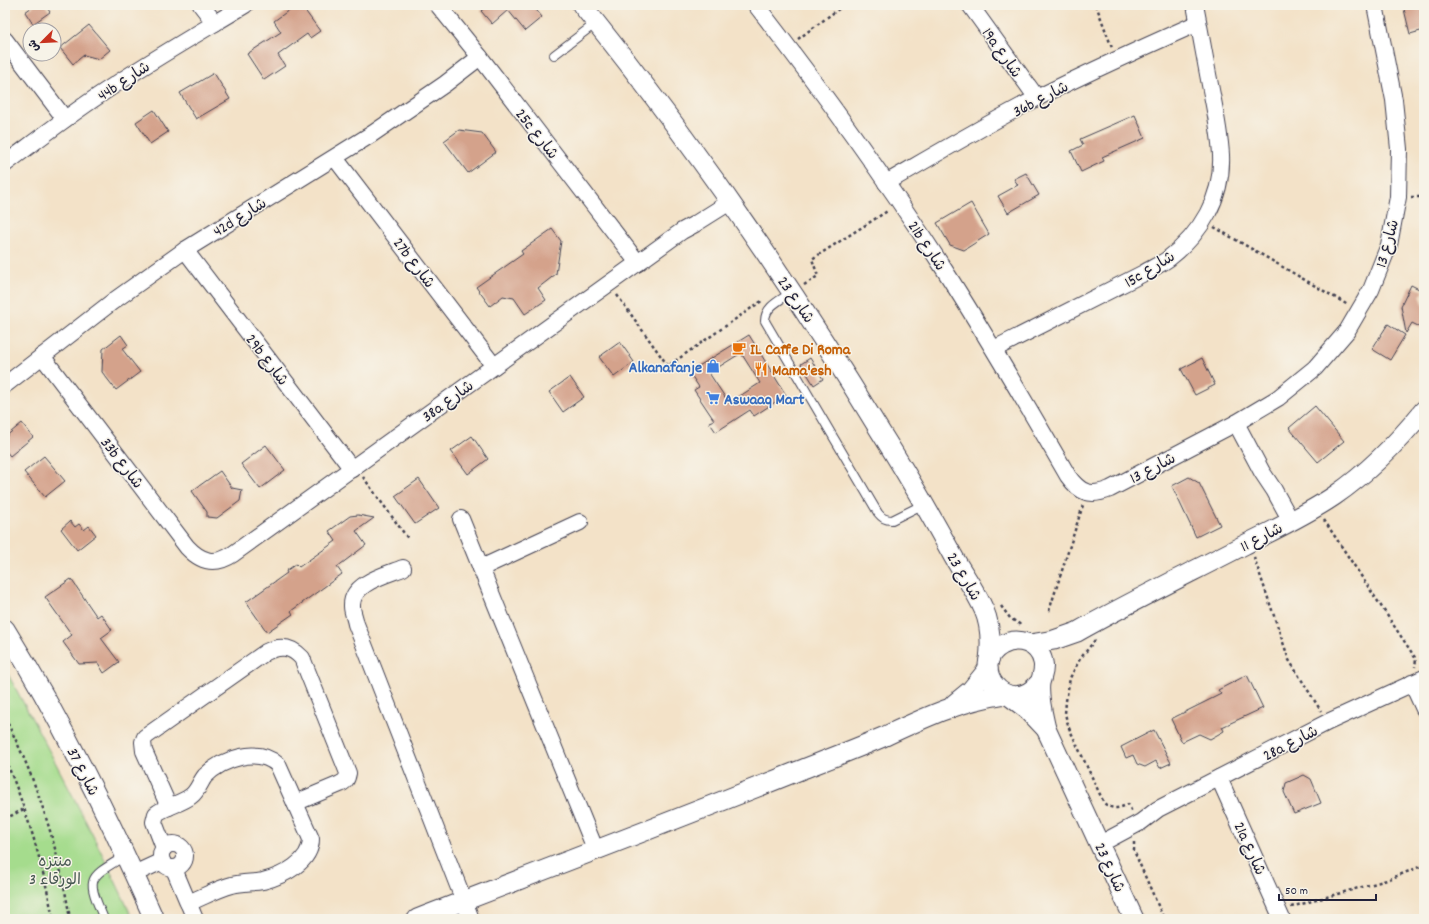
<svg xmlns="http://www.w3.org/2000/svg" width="1429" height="924" font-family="Dekko,'Playpen Sans Arabic',sans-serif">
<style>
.green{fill:#a5dc8d;stroke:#647f64}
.building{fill:#d4a28b;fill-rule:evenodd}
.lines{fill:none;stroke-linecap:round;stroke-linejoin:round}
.service-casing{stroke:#413f50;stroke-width:10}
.minor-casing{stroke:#413f50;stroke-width:18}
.tertiary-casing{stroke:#413f50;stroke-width:21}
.path{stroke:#413f50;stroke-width:2.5;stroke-dasharray:3 3;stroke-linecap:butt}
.service{stroke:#fff;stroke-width:8}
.minor{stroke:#fff;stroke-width:16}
.tertiary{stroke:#fff;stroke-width:19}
.labels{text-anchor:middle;stroke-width:3;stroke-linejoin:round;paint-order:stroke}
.street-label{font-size:16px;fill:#22223b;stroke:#f7f3e8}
.food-label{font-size:16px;font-weight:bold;fill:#c56008;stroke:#f7f3e8;text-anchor:start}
.shop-label{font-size:16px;font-weight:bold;fill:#366cbe;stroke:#f7f3e8;text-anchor:end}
.park-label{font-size:16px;fill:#495a54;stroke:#f7f3e8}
</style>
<rect width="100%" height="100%" fill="#f7f3e8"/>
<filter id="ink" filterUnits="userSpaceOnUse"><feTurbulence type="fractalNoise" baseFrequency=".025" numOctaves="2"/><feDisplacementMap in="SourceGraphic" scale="8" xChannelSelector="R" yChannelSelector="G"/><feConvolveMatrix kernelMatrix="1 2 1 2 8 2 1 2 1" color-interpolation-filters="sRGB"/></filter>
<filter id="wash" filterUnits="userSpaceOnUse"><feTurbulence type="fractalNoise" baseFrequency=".012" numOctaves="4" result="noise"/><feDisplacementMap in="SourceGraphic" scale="16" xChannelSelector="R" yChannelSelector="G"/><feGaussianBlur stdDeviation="0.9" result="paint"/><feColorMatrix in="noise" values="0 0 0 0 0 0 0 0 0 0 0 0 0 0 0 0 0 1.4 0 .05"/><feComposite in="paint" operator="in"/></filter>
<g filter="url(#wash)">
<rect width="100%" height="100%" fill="#f3e2c8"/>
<path class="green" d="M5,669C50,751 94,834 133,919H5Z"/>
<g id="blocks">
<g class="building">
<path d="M35,5H45L50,12L33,24L25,12Z"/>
<path d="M296,5H301L320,31L310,38L307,34L278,55L285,66L264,80L247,54L281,32L274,21Z"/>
<path d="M488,5H532L542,17L525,31L508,10L492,24L481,11Z"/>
<path d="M1403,5H1424V30L1410,34Z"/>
<path d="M89,25L110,50L99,59L84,55L73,64L60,48Z"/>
<path d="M214,73L230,99L196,119L180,93Z"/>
<path d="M154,110L168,132L150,144L136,122Z"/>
<path d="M1135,115L1145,138L1102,157L1104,161L1081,172L1071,151L1083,145L1080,139Z"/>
<path d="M459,130L482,133L496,152L468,173L444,141Z"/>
<path d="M1026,173L1039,195L1008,213L998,196L1018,185L1014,179Z"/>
<path d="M971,203L989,234L964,250L950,245L937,223Z"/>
<path d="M552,229L561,241L556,274L538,288L546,300L525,314L514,298L503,296L490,306L476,287L523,254L521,251Z"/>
<path d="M1411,285L1423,291L1420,295L1424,306V321L1420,327L1412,323L1406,333L1401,306Z"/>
<path d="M1388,324L1405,335L1390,360L1372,349Z"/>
<path d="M121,335L128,345L122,349L140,372L116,390L102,372L103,349Z"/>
<path d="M749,335L786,395L754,416L750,410L716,432L709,422L714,420L694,390L699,387L689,372ZM741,353L760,383L729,403L709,373Z"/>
<path d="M620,342L634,362L614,377L599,357Z"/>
<path d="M810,358L823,379L814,385L801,364Z"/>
<path d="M1202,358L1215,385L1195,395L1181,369Z"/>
<path d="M570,377L584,397L563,412L549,392Z"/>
<path d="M1315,406L1344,441L1318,462L1289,428Z"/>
<path d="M22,423L33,437L10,456L5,450V437Z"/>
<path d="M472,436L488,459L468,474L451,451Z"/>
<path d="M266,445L285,470L260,489L241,464Z"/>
<path d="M44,456L65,481L45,497L24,472Z"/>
<path d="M220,471L232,488L242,490L240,501L217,518L207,517V512L192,491Z"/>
<path d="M1189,477L1199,483L1220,525L1196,537L1172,486Z"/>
<path d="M419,479L439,508L415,524L395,496Z"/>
<path d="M358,515L374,518L356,531L366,545L337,567L342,574L291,611L293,614L267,632L246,602L287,573L286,571L296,564L299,567L336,541L329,531L350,516Z"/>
<path d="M70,521L75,527L79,524L84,530L89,526L96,535L77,550L61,529Z"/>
<path d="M71,579L97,617L101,614L112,630L101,638L119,662L104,673L98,663L79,664L63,642L72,635L45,597Z"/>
<path d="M1247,675L1263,708L1222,727L1224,731L1210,739L1199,734L1182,742L1171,719L1221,694L1218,690Z"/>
<path d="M1154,730L1171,763L1160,768L1156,761L1145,767L1137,764L1133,755L1126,758L1121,747Z"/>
<path d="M1304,775L1311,779L1321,803L1294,814L1284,792L1286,783Z"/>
</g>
</g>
</g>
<g filter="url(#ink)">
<use href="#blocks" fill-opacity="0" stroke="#413f50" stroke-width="1"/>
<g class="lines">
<g class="service-casing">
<g id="service">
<path d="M554,55L596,23"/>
<path d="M792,292C781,300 765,306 765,321L878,513C882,518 885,520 892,520L924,504"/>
<path d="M104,919C86,877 87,879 125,856"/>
</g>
</g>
<g class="minor-casing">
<g id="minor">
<path d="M201,5L215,23"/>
<path d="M438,5L480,57L638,263"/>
<path d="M756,5C821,89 884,176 942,266C986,335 1027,405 1068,476C1080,493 1090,497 1110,489L1236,423L1278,398L1315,368L1347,331L1371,290L1389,245L1398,197L1399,149L1394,100L1375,5"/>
<path d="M970,5L1037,98"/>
<path d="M5,40L65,119"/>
<path d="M335,158L494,366"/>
<path d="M5,164C37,140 68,116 101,94C148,62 197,34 245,5"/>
<path d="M886,183C936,154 985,125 1037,98C1090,71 1144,47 1198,23"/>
<path d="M185,250L352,469"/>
<path d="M994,349L1144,273C1152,268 1161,264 1168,259C1201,234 1223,197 1221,155C1220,135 1216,115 1212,95C1206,65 1201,35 1195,5"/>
<path d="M42,356L187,547C201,562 215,566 233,554L682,231L695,224L730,202"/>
<path d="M5,385L112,302L185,250L372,134L445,84L480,57"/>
<path d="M1236,423L1262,472L1274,490L1291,521"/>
<path d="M461,519L596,851"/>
<path d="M403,568C386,575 351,583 352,606C352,612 355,618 356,624L471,919"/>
<path d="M481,568L580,522"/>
<path d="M1412,683L1424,709"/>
<path d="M1219,778L1282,919"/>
<path d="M169,807L144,751L143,742L145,737L266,652C280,645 291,646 302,658L348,773C347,779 346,781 340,784L295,803"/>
<circle cx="173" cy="856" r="12"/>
<path d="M1100,844L1141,822L1158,809L1328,722L1424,678"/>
<path d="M164,848L154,822L156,814C166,806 181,804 191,796C198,791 200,782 205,776C222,759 258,746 278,765L311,839C311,862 283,876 263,881C253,883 242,882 232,885C217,889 203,897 188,903"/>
<path d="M174,869L195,919"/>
<path d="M134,874L162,861"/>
</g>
</g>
<g class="tertiary-casing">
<g id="tertiary">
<path d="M582,5C691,140 790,283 880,431C906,472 930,514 953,556C963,574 976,591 984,610C991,626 991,644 989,660"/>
<path d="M5,629C62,721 110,819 154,919"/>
<path d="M1030,644L1054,640L1077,632C1132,601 1188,574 1244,545C1274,530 1306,515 1334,496C1369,472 1398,442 1424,410"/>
<path d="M1040,682C1007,722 966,664 1002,645C1018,636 1039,643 1043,662C1045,670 1042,675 1040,683C1038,697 1043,715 1046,729"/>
<path d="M1008,695L1028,710L1046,729L1134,919"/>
<path d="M954,704L971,690L988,669"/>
<path d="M417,919C544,870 671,822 798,771C826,760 855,749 883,737C924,718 959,701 1005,694"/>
</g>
</g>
<g class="path">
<path d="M1096,5L1112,48"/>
<path d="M798,39L844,5"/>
<path d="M1411,197H1424"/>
<path d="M1214,227L1348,305"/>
<path d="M804,285L818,276L812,259L889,210"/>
<path d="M617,295L668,366L763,300"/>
<path d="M363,477L409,540"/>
<path d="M1324,520L1416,659L1415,667"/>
<path d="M1254,557L1289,660L1321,711"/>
<path d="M1001,606L1010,618L1021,625"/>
<path d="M1049,611L1083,505"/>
<path d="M1095,640L1080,659L1070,678L1066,701L1065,714L1069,728L1104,803C1112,810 1119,809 1128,804L1132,812"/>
<path d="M5,718C37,780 59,850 70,919"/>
<path d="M5,759C27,810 43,865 53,919"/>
<path d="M5,819L24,809"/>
<path d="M1134,842V851L1164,919"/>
<path d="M1291,907L1387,880L1424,865"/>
</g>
<use href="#service" class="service"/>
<use href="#minor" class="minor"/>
<use href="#tertiary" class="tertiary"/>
</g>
</g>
<defs>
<g id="cafe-bare" transform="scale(1.08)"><path d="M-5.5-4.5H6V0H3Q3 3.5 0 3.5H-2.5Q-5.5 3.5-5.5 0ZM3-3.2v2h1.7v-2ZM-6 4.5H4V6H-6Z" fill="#e8710a" stroke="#f7f3e8" stroke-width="2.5" paint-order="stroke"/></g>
<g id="shop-bare" transform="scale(1.08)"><path d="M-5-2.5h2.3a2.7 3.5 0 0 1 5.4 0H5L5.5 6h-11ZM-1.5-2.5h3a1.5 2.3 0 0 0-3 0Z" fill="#3f7fe0" stroke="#f7f3e8" stroke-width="2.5" paint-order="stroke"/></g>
<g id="restaurant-bare" transform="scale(1.08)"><path d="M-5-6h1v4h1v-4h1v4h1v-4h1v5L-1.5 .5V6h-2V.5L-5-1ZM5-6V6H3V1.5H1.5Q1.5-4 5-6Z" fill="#e8710a" stroke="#f7f3e8" stroke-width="2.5" paint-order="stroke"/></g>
<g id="supermarket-bare" transform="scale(1.08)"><path d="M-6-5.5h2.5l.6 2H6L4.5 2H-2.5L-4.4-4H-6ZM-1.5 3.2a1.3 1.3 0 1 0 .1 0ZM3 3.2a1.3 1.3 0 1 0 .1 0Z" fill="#3f7fe0" stroke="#f7f3e8" stroke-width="2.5" paint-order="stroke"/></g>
</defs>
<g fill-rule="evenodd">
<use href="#cafe-bare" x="739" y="348"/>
<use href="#shop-bare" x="713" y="366"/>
<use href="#restaurant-bare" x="761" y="369"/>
<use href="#supermarket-bare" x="713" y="398"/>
</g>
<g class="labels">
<g class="street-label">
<text transform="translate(1003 52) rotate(55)" y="6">19a شارع</text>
<text transform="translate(123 80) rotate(-33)" y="6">44b شارع</text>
<text transform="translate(1040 98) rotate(-27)" y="6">36b شارع</text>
<text transform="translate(538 133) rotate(52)" y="6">25c شارع</text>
<text transform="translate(239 216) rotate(-32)" y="6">42d شارع</text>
<text transform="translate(1386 243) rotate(-74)" y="6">شارع 13</text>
<text transform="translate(928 245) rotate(57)" y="6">21b شارع</text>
<text transform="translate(415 262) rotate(53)" y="6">27b شارع</text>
<text transform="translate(1149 268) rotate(-31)" y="6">15c شارع</text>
<text transform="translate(797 299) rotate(56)" y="6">شارع 23</text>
<text transform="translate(268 359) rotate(53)" y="6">29b شارع</text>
<text transform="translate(447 400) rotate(-36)" y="6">38a شارع</text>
<text transform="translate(123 462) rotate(53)" y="6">33b شارع</text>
<text transform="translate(1152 467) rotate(-27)" y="6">شارع 13</text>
<text transform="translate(1261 536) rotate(-27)" y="6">شارع 11</text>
<text transform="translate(965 576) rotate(60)" y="6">شارع 23</text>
<text transform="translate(1290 742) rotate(-27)" y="6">28a شارع</text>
<text transform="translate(84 771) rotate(63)" y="6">شارع 37</text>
<text transform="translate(1251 848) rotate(66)" y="6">21a شارع</text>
<text transform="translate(1111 867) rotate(66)" y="6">شارع 23</text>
</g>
<g class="food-label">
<text x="750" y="354">IL Caffe Di Roma</text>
<text x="772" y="375">Mama'esh</text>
</g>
<g class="shop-label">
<text x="702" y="372">Alkanafanje</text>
<text x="724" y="404" text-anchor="start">Aswaaq Mart</text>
</g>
<g class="park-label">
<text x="55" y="866">منتزه<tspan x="55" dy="18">الورقاء 3</tspan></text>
</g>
</g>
<rect width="1429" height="924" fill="none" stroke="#f7f3e8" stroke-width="20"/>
<g transform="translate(42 42) rotate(246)"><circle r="19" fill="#f7f3e8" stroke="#a29fa3"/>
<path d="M0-3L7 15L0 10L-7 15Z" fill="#c8321e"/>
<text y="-6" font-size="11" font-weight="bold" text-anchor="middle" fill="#22223b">ش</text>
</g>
<path d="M1279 894v6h97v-6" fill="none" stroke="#22223b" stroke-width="2"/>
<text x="1285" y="894" font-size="12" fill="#22223b" stroke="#f7f3e8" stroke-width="3" paint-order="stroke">50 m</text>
</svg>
